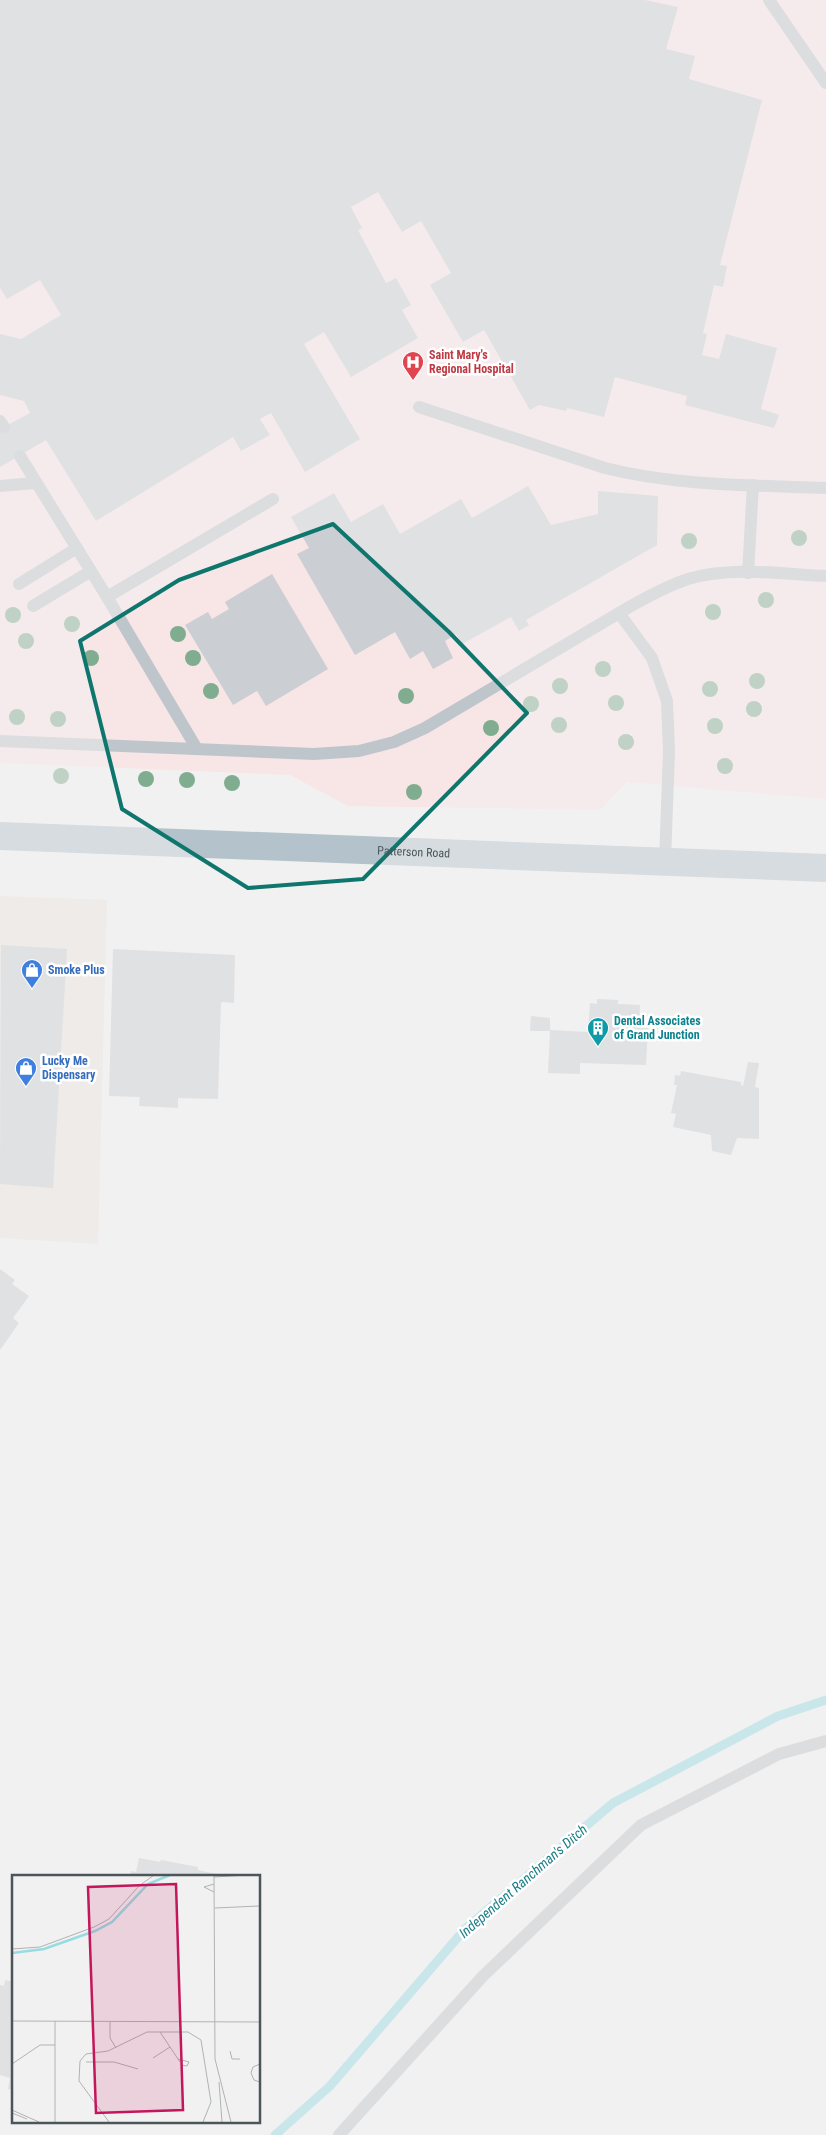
<svg xmlns="http://www.w3.org/2000/svg" width="826" height="2135" font-family="'Roboto Condensed',sans-serif">
<style>
.commercial{fill:#e8e5de}
.medical{fill:#f8e5e6}
.lines{fill:none;stroke-linecap:round;stroke-linejoin:round}
.stream{stroke:#97dce2;stroke-width:9}
.building{fill:#cbced2}
.service{stroke:#bec6cb;stroke-width:12}
.primary{stroke:#b4c3cb;stroke-width:28}
.tree{fill:#80ad90}
.marked{fill:none;stroke:#0f766e;stroke-width:4;stroke-linejoin:round}
.labels{text-anchor:middle;stroke-width:5;stroke-linejoin:round;paint-order:stroke}
.health-label{font-size:12px;font-weight:bold;fill:#be3a42;stroke:#fff;text-anchor:start}
.street-label{font-size:12px;fill:#4b565b;stroke:#fff}
.shop-label{font-size:12px;font-weight:bold;fill:#366cbe;stroke:#fff;text-anchor:start}
.culture-label{font-size:12px;font-weight:bold;fill:#0d838f;stroke:#fff;text-anchor:start}
.water-label{font-size:14px;font-style:italic;fill:#1c7e86;stroke:#fff}
.inset-river{fill:none;stroke:#97dce2;stroke-width:2.5}
.inset-road{fill:none;stroke:#afb3b5;stroke-width:1}
.view{fill:#c2185b;fill-opacity:0.15;stroke:#c2185b;stroke-width:2.5}
.inset-edge{fill:none;stroke:#4b565b;stroke-width:2.5}
</style>
<rect width="100%" height="100%" fill="#f2f1f1"/>
<path class="commercial" d="M0,896L107,900L98,1244L0,1238Z"/>
<path class="medical" d="M0,0H826V799L627,782L600,810L348,806L290,775L0,763Z"/>
<g class="lines">
<path class="stream" d="M275,2135L330,2086L465,1929L613,1803L778,1716L826,1700"/>
</g>
<g class="building">
<path d="M0,0H645L678,7L666,49L695,56L689,79L762,100L720,265L727,266L723,287L714,285L703,333L707,334L702,355L719,359L726,334L777,348L761,409L779,415L774,428L685,405L687,396L615,377L604,417L567,408L566,411L539,405L530,410L484,330L463,342L430,285L451,273L421,221L402,232L378,192L351,207L362,228L358,230L386,283L396,278L411,305L402,310L418,338L351,377L324,332L304,344L360,439L305,472L271,413L260,419L270,435L241,451L233,437L96,521L46,440L0,467V429L30,413L24,401L0,395V334L21,339L61,315L40,280L7,299L0,288Z"/>
<path d="M528,486L551,525L598,514V491L658,496L657,545L526,620L529,625L519,631L511,617L462,644L456,634L445,641L453,658L433,669L423,651L410,659L395,632L355,655L297,554L309,548L291,517L334,493L351,522L383,504L400,534L461,499L472,518Z"/>
<path d="M272,574L328,669L266,706L257,691L233,705L185,625L208,612L212,619L229,609L225,602Z"/>
<path d="M1,945L67,949L53,1188L0,1184Z"/>
<path d="M113,949L235,955L234,1003L221,1002L218,1099L178,1098V1108L139,1106L140,1097L109,1096Z"/>
<path d="M597,999L618,1000V1004L640,1005L639,1028H648L646,1065L580,1063V1074L548,1073L550,1031H530L531,1016L550,1018V1030L588,1032L590,1003L597,1004Z"/>
<path d="M748,1062L759,1063L755,1087L759,1088V1139L737,1138L731,1155L712,1151L711,1135L673,1127L676,1114L671,1113L677,1085H674L675,1075L680,1076L681,1071L741,1082V1085L743,1086Z"/>
<path d="M0,1269L15,1280L12,1284L29,1296L13,1318L19,1323L0,1350Z"/>
<path d="M139,1858L160,1862L161,1860L198,1867V1870L216,1874V1876H130L131,1871L136,1872Z"/>
<path d="M5,1980L14,1982V2090L8,2089L10,2078L0,2075V1985L4,1986Z"/>
</g>
<g class="lines">
<g class="service">
<path d="M769,0L826,83"/>
<path d="M419,407L605,468C676,486 753,485 826,488"/>
<path d="M0,421L4,427"/>
<path d="M20,456L107,597L197,749"/>
<path d="M0,486L35,483"/>
<path d="M748,573L753,485"/>
<path d="M19,584L77,548"/>
<path d="M107,597L273,499"/>
<path d="M33,606L91,571"/>
<path d="M619,613L652,658L667,701L669,751L665,861"/>
<path d="M0,741L314,754L359,751L394,742L425,728L619,613C641,600 664,587 688,579C731,566 782,574 826,576"/>
<path d="M339,2135L483,1976L641,1825L779,1754L826,1741"/>
</g>
<path class="primary" id="s1" d="M0,836L826,868"/>
</g>
<g class="tree">
<circle cx="799" cy="538" r="8"/>
<circle cx="689" cy="541" r="8"/>
<circle cx="766" cy="600" r="8"/>
<circle cx="713" cy="612" r="8"/>
<circle cx="13" cy="615" r="8"/>
<circle cx="72" cy="624" r="8"/>
<circle cx="178" cy="634" r="8"/>
<circle cx="26" cy="641" r="8"/>
<circle cx="91" cy="658" r="8"/>
<circle cx="193" cy="658" r="8"/>
<circle cx="603" cy="669" r="8"/>
<circle cx="757" cy="681" r="8"/>
<circle cx="560" cy="686" r="8"/>
<circle cx="710" cy="689" r="8"/>
<circle cx="211" cy="691" r="8"/>
<circle cx="406" cy="696" r="8"/>
<circle cx="616" cy="703" r="8"/>
<circle cx="531" cy="704" r="8"/>
<circle cx="754" cy="709" r="8"/>
<circle cx="17" cy="717" r="8"/>
<circle cx="58" cy="719" r="8"/>
<circle cx="559" cy="725" r="8"/>
<circle cx="715" cy="726" r="8"/>
<circle cx="491" cy="728" r="8"/>
<circle cx="626" cy="742" r="8"/>
<circle cx="725" cy="766" r="8"/>
<circle cx="61" cy="776" r="8"/>
<circle cx="146" cy="779" r="8"/>
<circle cx="187" cy="780" r="8"/>
<circle cx="232" cy="783" r="8"/>
<circle cx="414" cy="792" r="8"/>
</g>
<path d="M0 0H826V2135H0ZM333,524L449,632L527,713L363,879L248,888L122,809L80,641L179,580Z" fill="#f2f1f1" fill-opacity=".55" fill-rule="evenodd"/>
<path class="marked" d="M333,524L449,632L527,713L363,879L248,888L122,809L80,641L179,580Z"/>
<defs>
<g id="hospital-pin" transform="scale(1.125)"><path d="M0 17L-7.5 6A9.5 9.5 0 1 1 7.5 6Z" fill="#e0444e" stroke="#fff"/><path d="M-5-5h3v3.5h4V-5h3V5h-3V1.5h-4V5h-3Z" fill="#fff"/></g>
<g id="shop-pin" transform="scale(1.125)"><path d="M0 17L-7.5 6A9.5 9.5 0 1 1 7.5 6Z" fill="#3f7fe0" stroke="#fff"/><path d="M-5-2.5h2.3a2.7 3.5 0 0 1 5.4 0H5L5.5 6h-11ZM-1.5-2.5h3a1.5 2.3 0 0 0-3 0Z" fill="#fff"/></g>
<g id="building-pin" transform="scale(1.125)"><path d="M0 17L-7.5 6A9.5 9.5 0 1 1 7.5 6Z" fill="#0f9aa8" stroke="#fff"/><path d="M-4-6H4V6H1V3H-1V6H-4ZM-2.5-4.3h1.7v1.8h-1.7ZM.8-4.3h1.7v1.8H.8ZM-2.5-1h1.7V.8h-1.7ZM.8-1h1.7V.8H.8Z" fill="#fff"/></g>
</defs>
<g fill-rule="evenodd">
<use href="#hospital-pin" x="413" y="362"/>
<use href="#shop-pin" x="32" y="970"/>
<use href="#building-pin" x="598" y="1028"/>
<use href="#shop-pin" x="26" y="1068"/>
</g>
<g class="labels">
<g class="health-label">
<text x="429" y="359">Saint Mary's<tspan x="429" dy="14">Regional Hospital</tspan></text>
</g>
<g class="street-label">
<text dy="4" stroke="none"><textPath href="#s1" startOffset="414">Patterson Road</textPath></text>
</g>
<g class="shop-label">
<text x="48" y="974">Smoke Plus</text>
<text x="42" y="1065">Lucky Me<tspan x="42" dy="14">Dispensary</tspan></text>
</g>
<g class="culture-label">
<text x="614" y="1025">Dental Associates<tspan x="614" dy="14">of Grand Junction</tspan></text>
</g>
<g class="water-label">
<text transform="translate(523 1881) rotate(-41)" y="5">Independent Ranchman's Ditch</text>
</g>
</g>
<g transform="translate(12 1875)">
<rect width="248" height="248" fill="#f2f1f1"/>
<path class="inset-river" d="M0,78L32,74L83,56L100,47L136,9L158,0"/>
<path class="inset-road" d="M202,0L203,184L219,247M202,2L235,0M202,9L192,12L202,17M203,33L247,31M0,74L28,72L82,52L97,44L127,11L142,0M0,146L248,147M98,147V163L104,173M148,157L168,187M218,176L220,184H228M141,183L158,172M166,184L177,187L175,191L169,190M74,187H102L126,194M0,189L28,170H43M248,189L241,192L239,198L242,205L248,207M207,207L210,247M0,235L27,247M0,238L15,244M43,247V146M97,247L67,206L68,186L74,179L96,176L135,157H176L189,165L199,227L191,247"/>
<path class="view" d="M164,9L171,235L84,238L76,12Z"/>
<rect width="248" height="248" class="inset-edge"/>
</g>
</svg>
